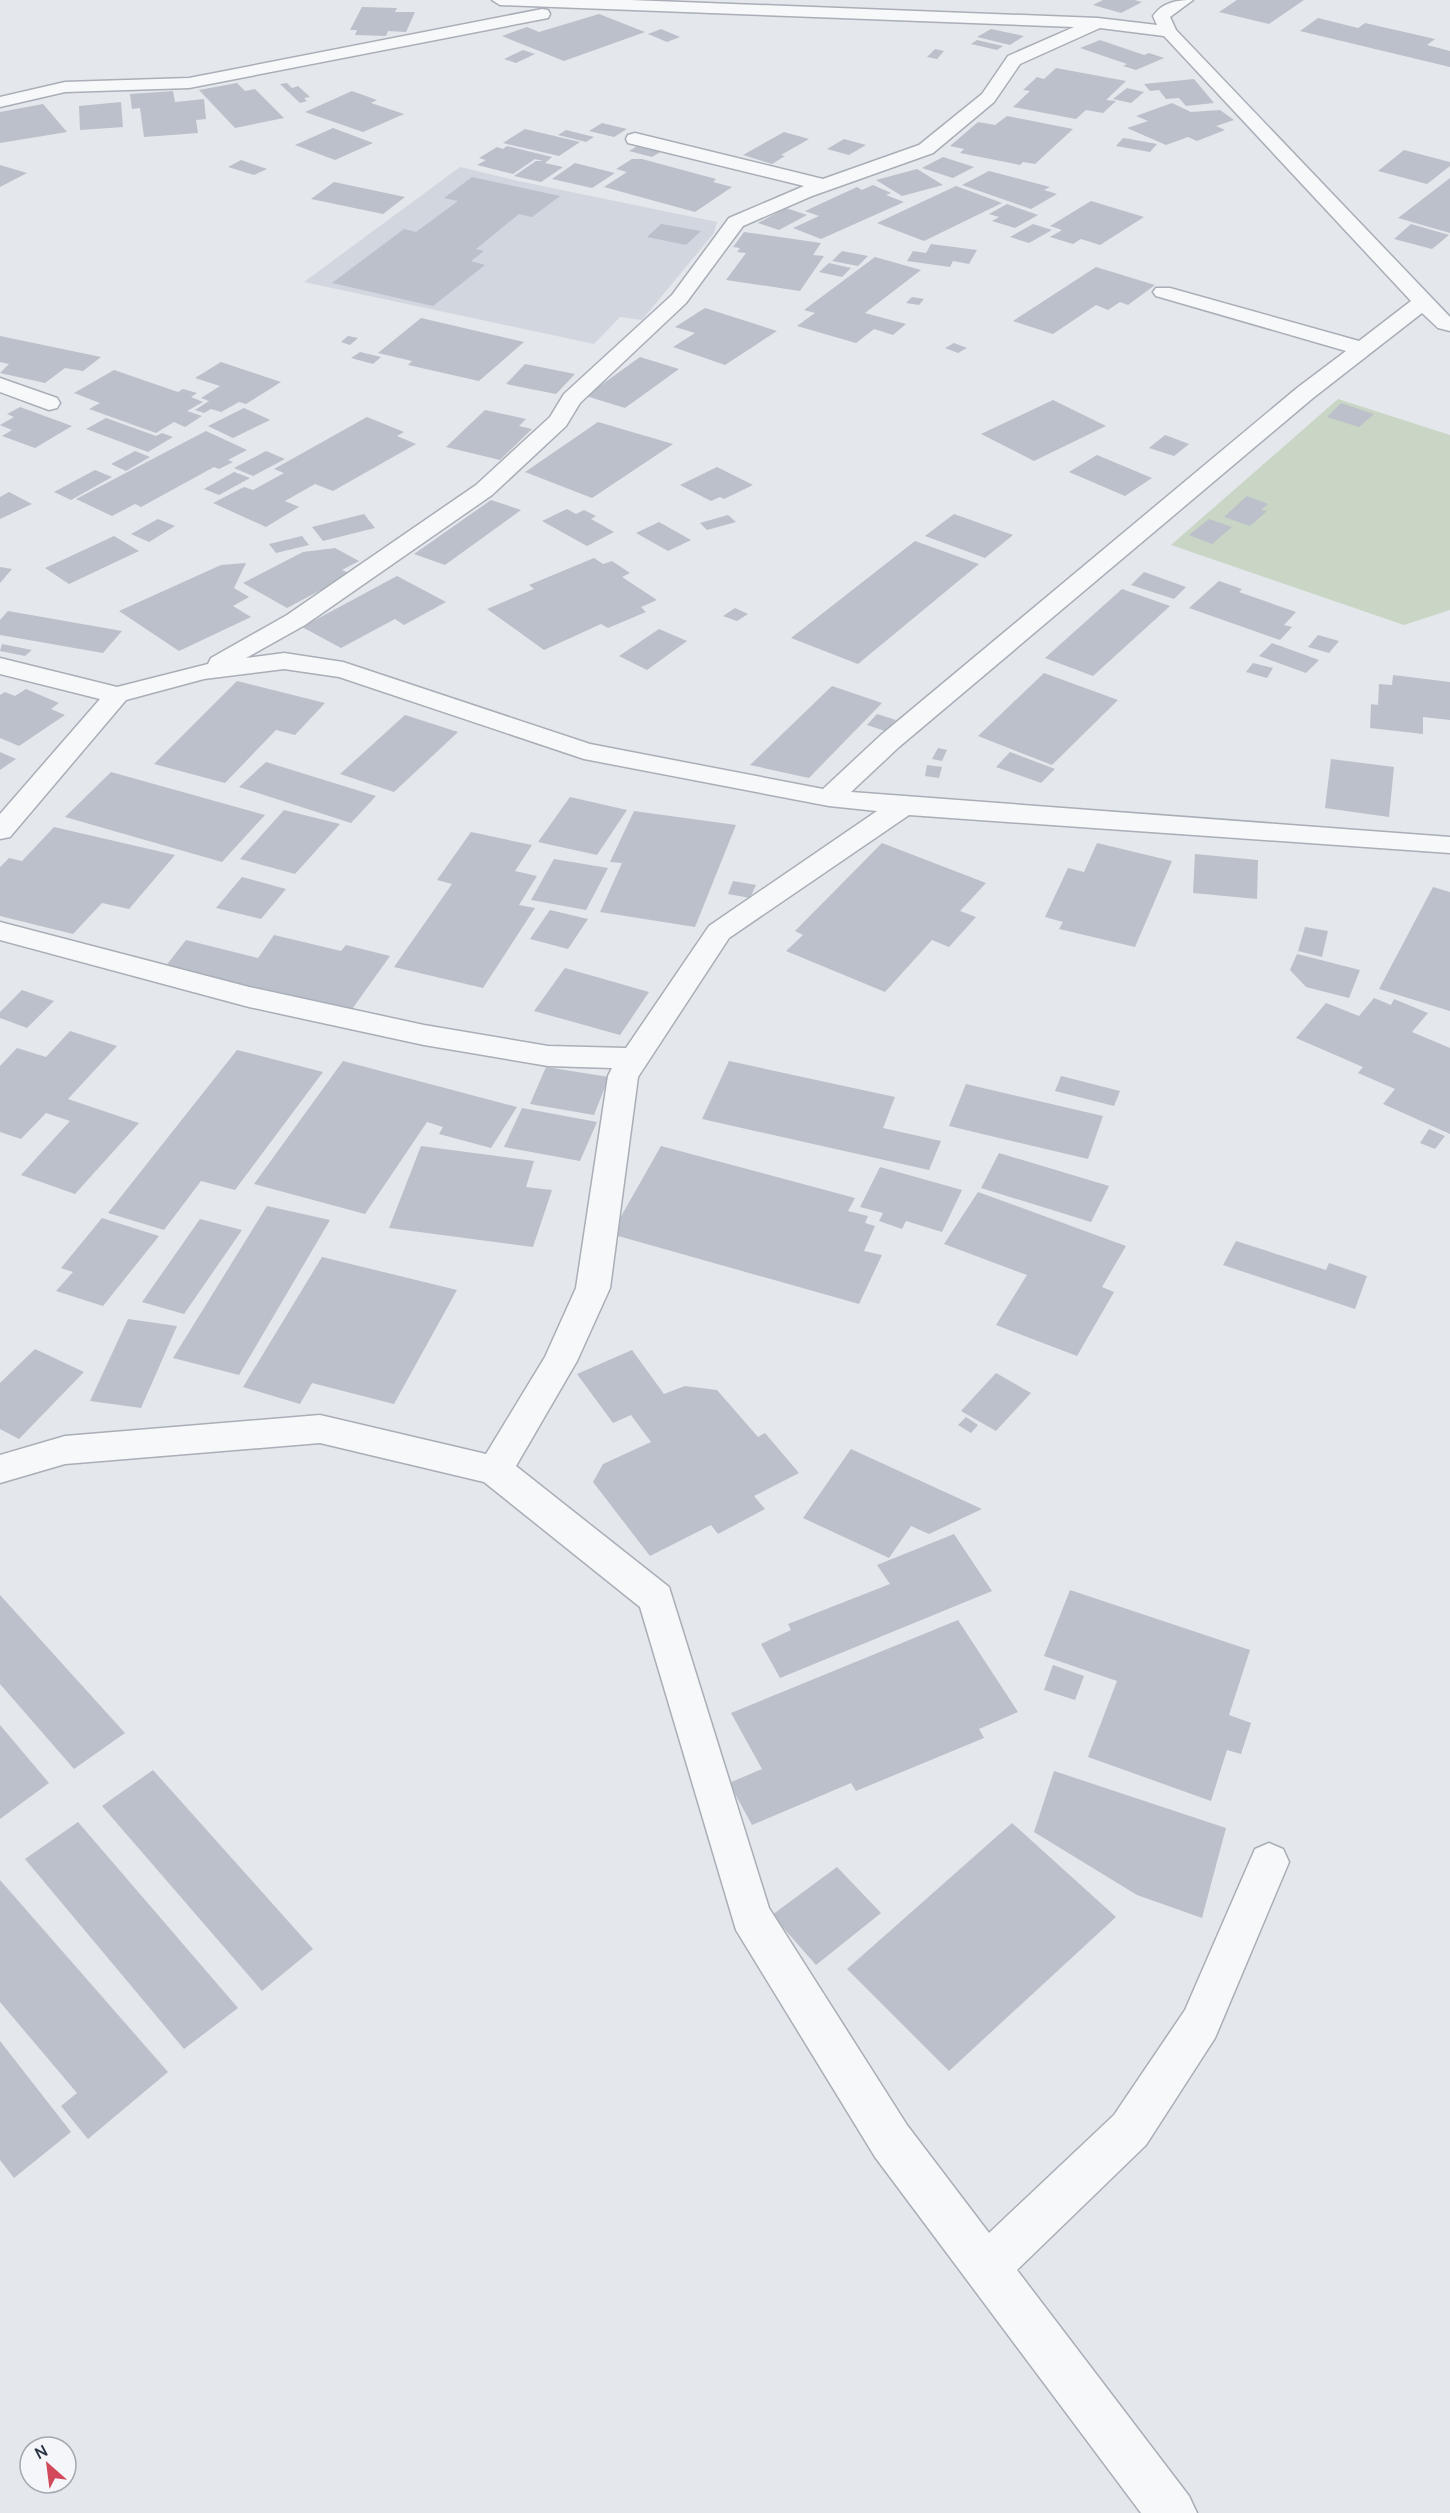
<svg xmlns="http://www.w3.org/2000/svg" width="1450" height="2513" font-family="Manrope,sans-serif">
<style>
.built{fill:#d2d6de}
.green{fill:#c9d6c5}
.building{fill:#bbc0ca}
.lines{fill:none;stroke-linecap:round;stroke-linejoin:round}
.minor-casing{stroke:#a9aeb7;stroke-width:3}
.minor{fill:#f7f8fa;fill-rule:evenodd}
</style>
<rect width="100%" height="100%" fill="#e4e7ec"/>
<path class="built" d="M460,167L518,181L717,222L714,233L642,320L620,317L594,344L304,282Z"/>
<path class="green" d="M1338,399L1450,435V610L1404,625L1171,545Z"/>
<g class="building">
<path d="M1103,0H1134L1142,2L1121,13L1093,5Z"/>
<path d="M1237,0H1304L1269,24L1219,12Z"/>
<path d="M362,7L397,8L395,12H415L406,32L388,31L386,36L355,35L357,30H350Z"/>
<path d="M599,14L645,32L564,61L502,36L527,27L539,32Z"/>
<path d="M1318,18L1358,28L1365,23L1435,39L1427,45L1450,51V67L1300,31Z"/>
<path d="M661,29L680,37L667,42L648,34Z"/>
<path d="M991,29L1024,36L1010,45L977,37Z"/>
<path d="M977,40L1003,46L997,50L971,44Z"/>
<path d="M1100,40L1144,55L1149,53L1164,58L1136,70L1123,66L1127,64L1080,48Z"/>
<path d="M935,49L944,51L937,59L927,57Z"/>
<path d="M523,50L535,54L516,63L504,59Z"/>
<path d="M1056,68L1126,81L1106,100L1116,101L1103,113L1086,110L1076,119L1013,107L1030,91L1023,90L1037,77L1044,79Z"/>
<path d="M1194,79L1214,103L1186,106L1179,98L1166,99L1159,90L1150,91L1144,84Z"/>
<path d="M237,83L245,91L255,89L284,118L235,128L199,90Z"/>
<path d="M287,83L292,88L298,86L310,97L304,98L307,101L300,103L280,84Z"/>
<path d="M1127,88L1144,92L1131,103L1113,99Z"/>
<path d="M173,91L175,102L204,99L206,119L196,120L198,133L144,137L140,108L132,109L130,94Z"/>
<path d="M352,91L377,100L371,103L404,114L363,132L305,112Z"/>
<path d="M121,102L123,127L80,130L79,106Z"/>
<path d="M1172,103L1191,112L1220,110L1234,120L1216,126L1225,130L1197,141L1188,137L1166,145L1127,128L1148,121L1136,116Z"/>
<path d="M43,104L67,132L0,143V112Z"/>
<path d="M1007,116L1073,129L1035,164L1023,162L1020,165L960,153L964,149L950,146L978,122L995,125Z"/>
<path d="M602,123L627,129L614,137L589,131Z"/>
<path d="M333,128L373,143L335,160L295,145Z"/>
<path d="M525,129L580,142L559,156L503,143Z"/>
<path d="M566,130L594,137L586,142L558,135Z"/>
<path d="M784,132L809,139L781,155L785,156L772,164L743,155Z"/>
<path d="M1123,138L1130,139L1157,144L1150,152L1116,146Z"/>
<path d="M844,139L866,145L849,155L827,149Z"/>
<path d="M639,145L662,151L652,157L629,151Z"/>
<path d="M507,146L552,157L545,163L563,167L541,182L514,176L536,161H543L535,159L513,174L477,165L486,160L479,158L497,147L503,149Z"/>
<path d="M1404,150L1450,162V166L1427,184L1378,171Z"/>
<path d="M943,157L974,167L953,178L922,168Z"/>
<path d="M632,159H642L716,179L713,182L732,187L695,212L604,187L627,172L616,169Z"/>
<path d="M241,160L267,169L254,175L228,167Z"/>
<path d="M575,163L615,173L592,188L552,179Z"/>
<path d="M0,165L27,173L0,187Z"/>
<path d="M917,169L943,185L902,196L876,180Z"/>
<path d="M989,171L1050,187L1044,190L1057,194L1031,209L962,185Z"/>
<path d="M472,177L560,196L532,217L519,214L476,249L484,251L471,261L485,265L433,306L332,283L404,229L416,232L458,201L444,198Z"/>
<path d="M1450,178V233L1398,218Z"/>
<path d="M334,182L405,197L383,214L311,199Z"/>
<path d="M873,185L891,193L886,195L904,202L821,239L793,228L819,216L805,211L857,187L862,190Z"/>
<path d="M956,186L1002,203L924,241L877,223Z"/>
<path d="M1091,201L1144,217L1100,245L1081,239L1073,244L1050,237L1062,230L1050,226Z"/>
<path d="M1007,204L1038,215L1015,228L992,221L999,217L989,214Z"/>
<path d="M786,208L807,215L779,230L758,223Z"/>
<path d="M661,224L701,231L686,245L647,237Z"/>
<path d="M1033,224L1052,230L1029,243L1010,237Z"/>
<path d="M1411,224L1449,235L1432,249L1394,239Z"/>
<path d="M744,232L821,243L813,255L824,256L800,291L726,280L746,253L737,252L740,248L733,247Z"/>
<path d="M931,244L977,250L969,264L953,261L950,267L907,261L913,251L926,253Z"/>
<path d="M842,251L868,256L858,266L832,261Z"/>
<path d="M875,257L921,270L865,313L906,324L893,335L874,329L856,343L797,326L815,313L804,310Z"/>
<path d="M829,263L851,268L842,277L819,272Z"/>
<path d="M1096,267L1155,285L1128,305L1120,302L1108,310L1096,305L1053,334L1013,321Z"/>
<path d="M912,297L924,299L919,305L906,303Z"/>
<path d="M705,308L777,331L725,365L673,347L695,333L675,327Z"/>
<path d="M421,318L524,342L479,381L408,365L412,361L378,353Z"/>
<path d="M0,336L101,357L83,371L65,368L45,383L0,373L9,364L0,362Z"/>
<path d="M348,336L358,338L350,345L341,342Z"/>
<path d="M954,343L967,348L958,353L945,348Z"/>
<path d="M360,352L381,357L373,364L351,358Z"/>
<path d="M640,357L679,369L625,408L586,396Z"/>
<path d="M221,362L281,382L246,404L239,402L221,412L211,409L204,413L195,410L209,401L201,398L220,386L195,378Z"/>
<path d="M525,364L575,374L556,394L506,384Z"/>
<path d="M114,370L178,392L183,389L197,393L191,397L203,402L187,411L202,416L185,427L174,422L156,433L89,409L100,403L74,393Z"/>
<path d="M1053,400L1106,426L1034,461L981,434Z"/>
<path d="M1341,403L1374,414L1359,427L1327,417Z"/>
<path d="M20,407L72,426L35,448L2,436L12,430L0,425L14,417L7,414Z"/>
<path d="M244,408L270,420L233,438L208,426Z"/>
<path d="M485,410L526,419L519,426L532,429L500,460L446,447Z"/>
<path d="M367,417L404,432L397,436L416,444L333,491L315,484L285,501L299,507L266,527L213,503L244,487L253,490L284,473L274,469Z"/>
<path d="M106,418L156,436L162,433L173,437L148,452L86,429Z"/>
<path d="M598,422L673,444L592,498L525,472Z"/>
<path d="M206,431L247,450L228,460L233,462L219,469L214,467L141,507L135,504L112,516L76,499Z"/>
<path d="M1165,435L1189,444L1174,456L1149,448Z"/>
<path d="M135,451L150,457L126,471L111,464Z"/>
<path d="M266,451L285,459L253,476L234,468Z"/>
<path d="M1097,455L1152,478L1125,496L1069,472Z"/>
<path d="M717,467L753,485L724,499L720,497L711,501L680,485Z"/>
<path d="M95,470L112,477L71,500L54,492Z"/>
<path d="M234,472L250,478L219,495L204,489Z"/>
<path d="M9,492L32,504L0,519V497Z"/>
<path d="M1247,496L1268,504L1261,510L1267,511L1250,526L1224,517Z"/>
<path d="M491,500L521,510L445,565L414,554Z"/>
<path d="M567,509L576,514L584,510L596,516L591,519L614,532L587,546L542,521Z"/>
<path d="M364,514L375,528L323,541L312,527Z"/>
<path d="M954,514L1013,535L985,558L925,536Z"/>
<path d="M728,515L736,522L707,530L700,523Z"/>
<path d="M158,519L175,526L149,542L131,534Z"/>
<path d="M1209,519L1232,527L1212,544L1189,535Z"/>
<path d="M659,522L691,540L668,551L636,533Z"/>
<path d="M114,536L139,551L69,584L45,568Z"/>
<path d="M302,536L309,545L276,553L269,544Z"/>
<path d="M915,541L979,564L858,664L791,638Z"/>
<path d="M335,548L359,561L342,570L351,574L287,608L243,583L303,552Z"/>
<path d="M594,558L603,564L612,561L630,573L622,577L657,600L641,607L646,612L608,628L601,624L544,650L487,609L534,589L529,585Z"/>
<path d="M246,563L234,588L249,597L233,606L251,617L179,651L119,611L221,565Z"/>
<path d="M0,567L12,569L0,583Z"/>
<path d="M1144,572L1186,587L1174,599L1131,585Z"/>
<path d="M397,576L446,602L404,625L395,619L341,648L302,627Z"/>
<path d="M1219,581L1242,589L1239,592L1296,612L1284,625L1292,627L1280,640L1189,608Z"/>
<path d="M1122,589L1170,606L1093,676L1045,658Z"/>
<path d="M735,608L748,614L737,621L723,616Z"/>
<path d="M8,611L122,631L103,653L0,635V620Z"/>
<path d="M659,629L687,641L647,670L619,656Z"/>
<path d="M1318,635L1339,641L1329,653L1308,647Z"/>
<path d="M1272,643L1319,660L1306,673L1259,656Z"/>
<path d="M2,644L32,650L25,656L0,651Z"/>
<path d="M1253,663L1273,668L1267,678L1246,672Z"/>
<path d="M1044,673L1118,700L1052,765L978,736Z"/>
<path d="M1393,675L1450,682V720L1423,717V734L1370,728L1371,704L1378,705L1379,684L1392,685Z"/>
<path d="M237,681L325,703L295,735L276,730L225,783L154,764Z"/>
<path d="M832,686L882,703L809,778L750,765Z"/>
<path d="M26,689L59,703L51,709L65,715L19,746L0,738V695L5,692L15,696Z"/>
<path d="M877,714L896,720L885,731L867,725Z"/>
<path d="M405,715L458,732L394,792L340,774Z"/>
<path d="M938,748L947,750L942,761L932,759Z"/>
<path d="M0,752L16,759L0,770Z"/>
<path d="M1010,752L1055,769L1041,783L996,767Z"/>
<path d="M1331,759L1394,767L1389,817L1325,808Z"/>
<path d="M266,762L376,796L351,823L239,787Z"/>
<path d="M927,765L942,767L939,778L925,776Z"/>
<path d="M111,772L265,815L222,862L65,817Z"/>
<path d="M570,797L627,810L597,855L538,842Z"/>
<path d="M284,810L340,824L295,874L240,859Z"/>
<path d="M634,811L736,825L695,927L600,912L622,863L610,862Z"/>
<path d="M54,827L175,855L129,909L102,903L73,934L0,916V867L9,858L22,861Z"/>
<path d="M471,832L532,845L515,871L537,876L519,905L535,908L483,988L394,967L452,884L437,880Z"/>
<path d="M882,843L986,883L960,911L976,917L949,947L932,940L885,992L786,951L803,935L795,931Z"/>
<path d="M1097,843L1172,861L1135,947L1059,929L1063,922L1045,917L1068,868L1084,872Z"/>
<path d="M1195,854L1258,860L1257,899L1193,893Z"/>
<path d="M554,859L608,868L586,910L531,900Z"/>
<path d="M242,877L286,889L261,919L216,908Z"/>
<path d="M733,881L756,885L750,898L728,894Z"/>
<path d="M1433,887L1450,892V1011L1379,989Z"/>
<path d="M550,910L588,919L568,949L530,939Z"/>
<path d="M1305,927L1328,931L1322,957L1298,951Z"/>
<path d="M274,935L341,951L346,945L390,956L350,1012L165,967L186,940L258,958Z"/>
<path d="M1297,954L1360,970L1349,998L1306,987L1290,970Z"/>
<path d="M565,968L649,992L620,1035L534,1011Z"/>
<path d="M22,990L54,1001L27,1028L0,1018V1012Z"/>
<path d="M1374,998L1391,1005L1394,999L1428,1013L1412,1032L1450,1048V1134L1383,1104L1395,1089L1358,1073L1363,1067L1296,1038L1326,1003L1359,1016Z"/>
<path d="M70,1031L117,1046L68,1099L139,1123L75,1194L21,1175L70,1121L46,1113L21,1139L0,1132V1066L17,1048L46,1057Z"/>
<path d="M237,1050L323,1072L235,1190L201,1181L164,1230L108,1213Z"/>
<path d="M343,1061L517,1107L491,1148L439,1134L443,1127L427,1122L365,1214L254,1184Z"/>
<path d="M729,1061L895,1097L883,1128L941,1141L929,1170L702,1119Z"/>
<path d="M546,1067L609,1077L594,1115L530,1104Z"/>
<path d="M1061,1076L1120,1091L1114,1106L1055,1091Z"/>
<path d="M966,1084L1103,1116L1088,1159L949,1126Z"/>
<path d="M522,1108L597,1122L580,1161L504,1147Z"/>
<path d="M1429,1129L1445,1136L1435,1149L1420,1143Z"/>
<path d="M421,1146L534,1161L526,1187L552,1190L533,1247L389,1228Z"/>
<path d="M661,1146L855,1198L848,1211L868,1216L865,1223L875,1226L864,1251L882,1255L859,1304L611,1234Z"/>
<path d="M999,1153L1109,1186L1091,1222L981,1188Z"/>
<path d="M880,1167L962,1190L942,1232L906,1221L902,1229L879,1221L883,1213L860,1207Z"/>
<path d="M978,1192L1126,1246L1102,1287L1114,1292L1077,1356L996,1325L1027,1275L944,1244Z"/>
<path d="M267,1206L330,1220L239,1375L173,1358Z"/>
<path d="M102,1218L159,1236L103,1306L56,1291L73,1272L61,1268Z"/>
<path d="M200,1219L242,1230L184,1314L142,1302Z"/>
<path d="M1236,1241L1326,1270L1329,1263L1367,1276L1355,1309L1223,1265Z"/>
<path d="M322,1257L457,1290L394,1404L312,1383L300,1404L243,1387Z"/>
<path d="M128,1319L177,1326L141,1408L90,1401Z"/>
<path d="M35,1349L84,1372L19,1439L0,1429V1383Z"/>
<path d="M632,1350L664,1394L685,1386L717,1390L758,1437L765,1433L799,1473L754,1496L765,1509L718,1534L711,1525L650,1556L593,1482L603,1464L651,1442L631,1415L613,1423L577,1374Z"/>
<path d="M996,1373L1031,1393L996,1431L961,1411Z"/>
<path d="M966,1417L978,1425L971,1433L958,1425Z"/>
<path d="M851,1449L982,1509L929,1534L911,1526L889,1558L803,1518Z"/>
<path d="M954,1534L992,1591L780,1678L761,1644L791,1630L788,1624L890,1584L877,1565Z"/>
<path d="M1070,1590L1250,1650L1229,1715L1251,1723L1241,1754L1227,1750L1211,1801L1088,1757L1117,1681L1044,1656Z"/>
<path d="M0,1595L125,1733L74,1769L0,1684Z"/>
<path d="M958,1620L1018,1712L979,1729L984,1738L856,1791L851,1783L752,1825L729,1783L762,1769L731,1713Z"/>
<path d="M1053,1665L1084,1676L1075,1700L1044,1690Z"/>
<path d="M0,1725L49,1783L0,1819Z"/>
<path d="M153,1770L313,1949L262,1991L102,1806Z"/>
<path d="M1054,1771L1226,1828L1202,1918L1137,1895L1034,1832Z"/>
<path d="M78,1822L238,2008L184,2049L25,1859Z"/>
<path d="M1012,1823L1116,1917L949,2071L847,1969Z"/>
<path d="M837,1867L881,1913L816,1965L772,1915Z"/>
<path d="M0,1880L168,2072L88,2139L61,2106L77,2093L0,2002Z"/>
<path d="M0,2041L71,2132L14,2178L0,2160Z"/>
</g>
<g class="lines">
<g class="minor-casing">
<g id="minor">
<path d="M492,0H630L1098,18L1157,25L1153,16C1163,2 1177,0 1193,0L1170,17L1176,30L1450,317V331L1438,328L1422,313L1313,398L899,747L851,792L1450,837V853L909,815L729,938L638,1077L610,1288L577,1361L516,1466L669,1587L769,1908L907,2125L989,2233L1114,2115L1185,2010L1255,1849L1269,1843L1283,1849L1289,1862L1215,2038L1146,2145L1017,2270L1189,2496L1197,2513H1141L875,2157L736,1930L640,1607L484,1482L320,1443L65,1464L0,1483V1455L65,1436L320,1415L486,1454L545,1357L576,1288L608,1076L612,1068L548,1066L424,1045L249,1007L0,940V922L249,987L424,1025L548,1046L626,1048L709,926L877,811L829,806L584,759L339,677L284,669L204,679L126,700L10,837L0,839V814L100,699L0,674V658L117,687L208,664L211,658L287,615L476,485L550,417L564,394L672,295L729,218L804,186L628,143L626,139L628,135L635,133L823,179L919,145L982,94L1008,56L1074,27L500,5ZM1100,28L1164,36L1411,301L1359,341L1170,288H1156L1153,292L1156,296L1346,351L1297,388L881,735L823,789L590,744L343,662L284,653L246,658L305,625L492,495L566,426L580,403L686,303L743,226L812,196L933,153L994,102L1020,64Z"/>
<path d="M542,9L548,10L550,14L548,18L189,88L65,92L0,107V97L65,82L189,78Z"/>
<path d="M0,378L57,398L60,403L57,408L49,410L0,392Z"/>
</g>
</g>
<use href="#minor" class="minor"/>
</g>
<g transform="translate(48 2465) rotate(332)"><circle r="28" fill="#f4f6f9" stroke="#a4a8b1" stroke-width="1.5"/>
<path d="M0-4.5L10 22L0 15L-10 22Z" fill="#d1495b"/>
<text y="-9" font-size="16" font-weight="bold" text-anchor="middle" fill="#2b3445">N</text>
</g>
</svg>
